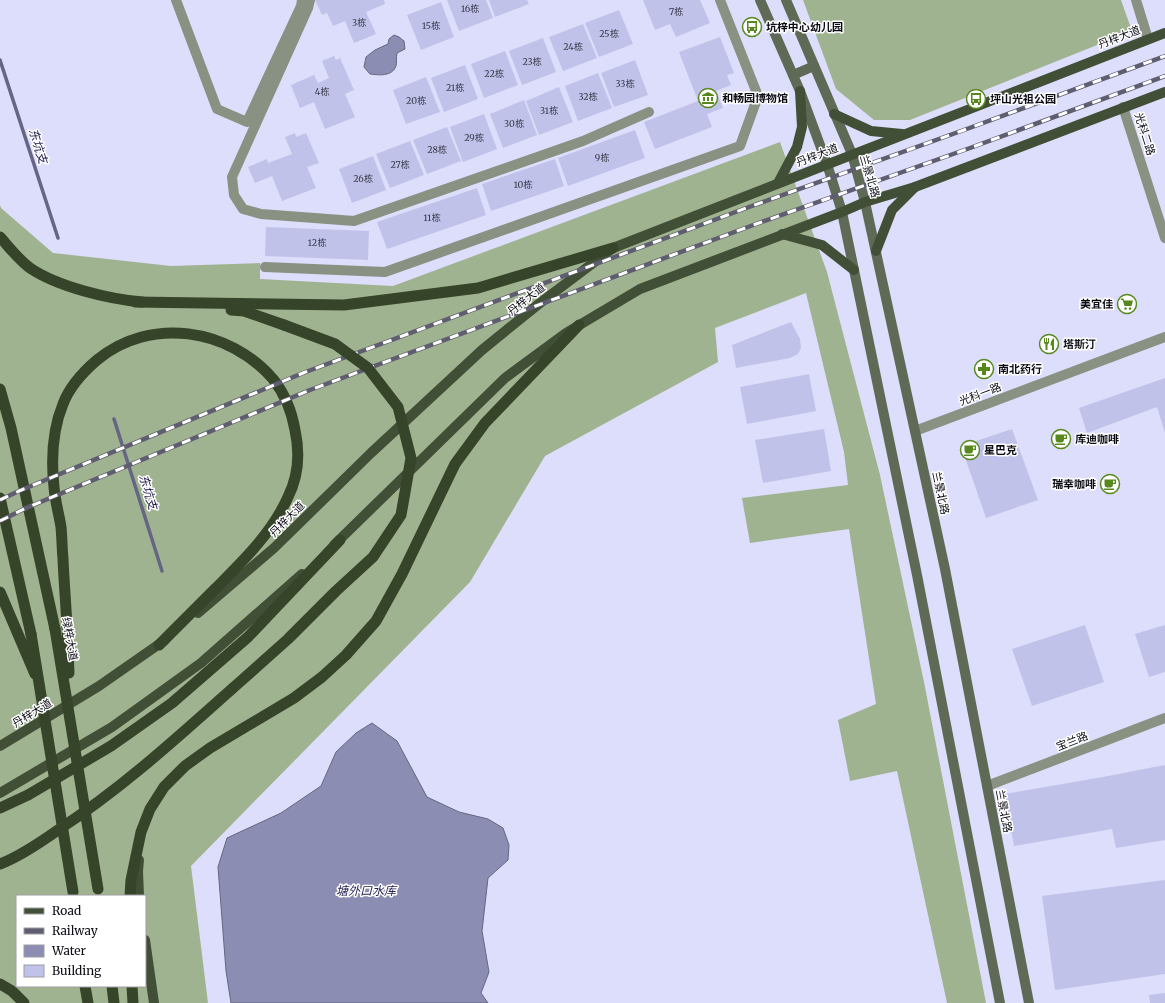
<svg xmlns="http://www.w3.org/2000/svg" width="1165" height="1003" font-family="Merriweather,'Noto Sans SC',serif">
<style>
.forest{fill:#a0b390;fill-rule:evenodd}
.water{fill:#8c8db2;stroke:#656683}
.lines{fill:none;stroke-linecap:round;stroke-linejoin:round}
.stream{stroke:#656683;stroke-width:3.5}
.building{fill:#c1c2e9}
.minor{stroke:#899183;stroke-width:10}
.tertiary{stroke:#899183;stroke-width:10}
.secondary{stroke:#5f6a56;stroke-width:10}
.primary{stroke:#424f37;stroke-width:10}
.trunk{stroke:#36442a;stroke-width:11}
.rail-casing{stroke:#5e5e70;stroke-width:4.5}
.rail{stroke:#fff;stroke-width:3;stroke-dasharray:9;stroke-linecap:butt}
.trunk-bridge{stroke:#36442a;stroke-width:11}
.labels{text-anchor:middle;stroke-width:3;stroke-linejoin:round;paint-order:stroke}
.number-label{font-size:9px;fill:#38394b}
.poi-label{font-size:11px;font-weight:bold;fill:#0b0b16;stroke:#fff;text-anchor:start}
.street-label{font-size:11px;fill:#0b0b16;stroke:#fff}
.water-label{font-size:12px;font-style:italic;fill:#272252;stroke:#fff}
</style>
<rect width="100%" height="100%" fill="#dddefb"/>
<g class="forest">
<path d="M803,0H1121L1132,31L910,120H874L836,89Z"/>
<path d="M780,142L827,272L880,475L924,682L986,1003H947L897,771L850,781L838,720L876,704L849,529L750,543L742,498L848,485L844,452L806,293L715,328L718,362L545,456L470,582L191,866L208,1003H0V205L1,208L53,253L171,266L260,263V279L393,286ZM17,896H145V986H17Z"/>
</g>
<g class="water">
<path d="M394,35L399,37L404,41L405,49L397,53C396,57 397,63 396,66C392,77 378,75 370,74L364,67L366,57L375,50L388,44L389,39Z"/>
<path d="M372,723L397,741L427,797L459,812L488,819L503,828L509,845L508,860L488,878L482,931L489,972L481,993L488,1003H231L226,971L218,867L227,838L281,813L321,786L336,752L356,733Z"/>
</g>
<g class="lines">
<g class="stream">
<path d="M0,60L58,238"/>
<path d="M114,419L162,571"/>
</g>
</g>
<g class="building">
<path d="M315,0H384L385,4L366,12L376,34L354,43L345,21L333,26L327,13L322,15Z"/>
<path d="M447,0H486L493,18L459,31Z"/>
<path d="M489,0H527L529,4L495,17Z"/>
<path d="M643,0H700L710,23L676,37L670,24L655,30Z"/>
<path d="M441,2L454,37L421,50L407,15Z"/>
<path d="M619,10L633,44L599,57L585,23Z"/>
<path d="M583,24L597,58L563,71L549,37Z"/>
<path d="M720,37L734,73L727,75L731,85L716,91L723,108L707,114L712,127L655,149L644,122L698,101L679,52Z"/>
<path d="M543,38L556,72L522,85L509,51Z"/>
<path d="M505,51L518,85L484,98L471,64Z"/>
<path d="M334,56L336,60L340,58L354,90L345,94L355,117L325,129L314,102L300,108L291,85L314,75L318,83L329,78L322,61Z"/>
<path d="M635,60L648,95L614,107L601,73Z"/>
<path d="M465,65L478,99L444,112L431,78Z"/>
<path d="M598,73L612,108L578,121L565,86Z"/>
<path d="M426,77L440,112L406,124L393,90Z"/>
<path d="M559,87L573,122L539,135L526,101Z"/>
<path d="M524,100L537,135L503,148L490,114Z"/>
<path d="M484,114L497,149L463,162L450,127Z"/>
<path d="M447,127L461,161L427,174L413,140Z"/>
<path d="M635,130L645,158L568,186L558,158Z"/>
<path d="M295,133L296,137L306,133L319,163L307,167L316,188L282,201L272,176L255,183L248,167L267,159L268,163L292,154L285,137Z"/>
<path d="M410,141L424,175L390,188L376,154Z"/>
<path d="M373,156L386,190L352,203L339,169Z"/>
<path d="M555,159L564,186L491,211L482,184Z"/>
<path d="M477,188L486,215L387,249L377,222Z"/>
<path d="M266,227L369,231L368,260L265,256Z"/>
<path d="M791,322L800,339L801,348L798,354L790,358L736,368L732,345Z"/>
<path d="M809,374L816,411L747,424L740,387Z"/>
<path d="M1165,378V433L1157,407L1087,433L1079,408Z"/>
<path d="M824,429L831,471L763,483L755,440Z"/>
<path d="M1012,429L1038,500L986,518L961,446Z"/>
<path d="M1085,625L1104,682L1032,706L1012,649Z"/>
<path d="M1165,625V672L1149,677L1135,634Z"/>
<path d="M1165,765V840L1116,848L1112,829L1014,846L1005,794L1103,777Z"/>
<path d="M1165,880V974L1055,990L1042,896Z"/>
<path d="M1165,993V1003H1150L1149,995Z"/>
</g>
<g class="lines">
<g class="minor">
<path d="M176,0L217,109L247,122L301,6L302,0"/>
<path d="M310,0L308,8L232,177L234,195L243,209L261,214L354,221L583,141L649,112"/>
<path d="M1123,107L1165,238"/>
<path d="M265,267L385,272L740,146L758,96L720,0"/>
<path d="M915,431L1165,337"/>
<path d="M987,786L1165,718"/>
</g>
<path class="tertiary" d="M1136,0L1148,39"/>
<g class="secondary">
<path d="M760,0L800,91L827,164L842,212L917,575L1000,1003"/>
<path d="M786,0L852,154L865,202L945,569L1029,1003"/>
<path d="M793,75L814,66"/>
</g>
<g class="primary">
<path d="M834,114L871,131L902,134"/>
<path d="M778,183L797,147L802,127L800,91"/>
<path d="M782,234L822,245L854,270"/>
<path d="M876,251L892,210L915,187"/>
<path d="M334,545L505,378L566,333L640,289L842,212L865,202L915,187L1165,92"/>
<path d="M198,613L274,548L371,453L482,350L540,303L613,248L1165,33"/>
<path d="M0,746L99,686L165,640"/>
<path d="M0,793L112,727L201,663L302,574"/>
<path d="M139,860L138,871L139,896"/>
<path d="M145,940L154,1003"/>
</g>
<g class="trunk">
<path d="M0,237C9,247 19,260 30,268C58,287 109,299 142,302"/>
<path d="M135,302L344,305L478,288L613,248"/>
<path d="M231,310L244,311L284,325"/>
<path d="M0,389L11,428L55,629"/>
<path d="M0,498L31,634"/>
<path d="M0,592L35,674"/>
<path d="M67,627C66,605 64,582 63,559C62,548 62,538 61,527C59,514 55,501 54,487C51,459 52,431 63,404C69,388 83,372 97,360C150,316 229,328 273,379C285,394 292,413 295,430C300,453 298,477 288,497C272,533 243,561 216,588C197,607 178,626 159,645"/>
<path d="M0,808L28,795L111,746L172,703L248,637L340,540"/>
<path d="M0,864C19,857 41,842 58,830C121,789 177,738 233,688"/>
<path d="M130,896L131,880L141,832L150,809L164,787L185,766L210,748L294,698L322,677L346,655L376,621L402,574L455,464L485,423L579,325"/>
<path d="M0,984L12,991L24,1003"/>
<path d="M85,986L88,1003"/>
<path d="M112,986L114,1003"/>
<path d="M132,986L133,1003"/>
</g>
<g class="rail-casing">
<g id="rail">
<path d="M0,500L19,491L303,373L749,207L964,130L1165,56"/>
<path d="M0,521L26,508L310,390L756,224L970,148L1165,76"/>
</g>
</g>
<use href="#rail" class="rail"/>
<g class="trunk-bridge">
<path d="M67,627L69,673"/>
<path d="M55,629L98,889"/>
<path d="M31,634L73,892"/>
<path d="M233,688L288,639L336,591L373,557L401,515L411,458L398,407L368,368L335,344L284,325"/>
</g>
</g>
<defs>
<g id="bus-ring" transform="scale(1)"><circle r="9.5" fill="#fff" stroke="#58881d" stroke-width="1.5"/><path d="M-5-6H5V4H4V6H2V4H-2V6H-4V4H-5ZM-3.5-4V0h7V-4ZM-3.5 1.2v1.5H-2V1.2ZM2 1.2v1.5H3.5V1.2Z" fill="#58881d"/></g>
<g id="museum-ring" transform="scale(1)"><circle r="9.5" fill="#fff" stroke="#58881d" stroke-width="1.5"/><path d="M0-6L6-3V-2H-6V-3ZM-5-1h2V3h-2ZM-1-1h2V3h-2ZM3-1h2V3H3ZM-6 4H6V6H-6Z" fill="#58881d"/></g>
<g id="supermarket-ring" transform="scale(1)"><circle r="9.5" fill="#fff" stroke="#58881d" stroke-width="1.5"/><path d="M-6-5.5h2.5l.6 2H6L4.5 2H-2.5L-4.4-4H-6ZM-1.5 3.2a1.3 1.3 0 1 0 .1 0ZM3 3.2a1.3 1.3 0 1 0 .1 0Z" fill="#58881d"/></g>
<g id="restaurant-ring" transform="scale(1)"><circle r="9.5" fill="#fff" stroke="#58881d" stroke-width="1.5"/><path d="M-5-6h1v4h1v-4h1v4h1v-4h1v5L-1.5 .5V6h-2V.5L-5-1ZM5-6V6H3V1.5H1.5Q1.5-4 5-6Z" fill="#58881d"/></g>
<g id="pharmacy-ring" transform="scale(1)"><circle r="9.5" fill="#fff" stroke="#58881d" stroke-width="1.5"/><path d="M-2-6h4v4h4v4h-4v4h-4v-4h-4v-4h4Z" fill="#58881d"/></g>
<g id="cafe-ring" transform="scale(1)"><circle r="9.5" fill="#fff" stroke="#58881d" stroke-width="1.5"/><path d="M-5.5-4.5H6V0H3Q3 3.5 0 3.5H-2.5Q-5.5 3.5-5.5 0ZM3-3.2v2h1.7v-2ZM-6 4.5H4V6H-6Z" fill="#58881d"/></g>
</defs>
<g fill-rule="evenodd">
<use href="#bus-ring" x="752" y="27"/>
<use href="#museum-ring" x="708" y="98"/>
<use href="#bus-ring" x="976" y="99"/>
<use href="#supermarket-ring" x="1127" y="304"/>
<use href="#restaurant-ring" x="1049" y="344"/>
<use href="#pharmacy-ring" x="984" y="369"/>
<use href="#cafe-ring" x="1061" y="439"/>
<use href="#cafe-ring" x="970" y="450"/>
<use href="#cafe-ring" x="1110" y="484"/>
</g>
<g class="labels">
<g class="number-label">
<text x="470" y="12">16栋</text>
<text x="676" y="15">7栋</text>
<text x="359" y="26">3栋</text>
<text x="431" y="29">15栋</text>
<text x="609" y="37">25栋</text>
<text x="573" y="50">24栋</text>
<text x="532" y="65">23栋</text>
<text x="494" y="77">22栋</text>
<text x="625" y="87">33栋</text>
<text x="455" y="91">21栋</text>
<text x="322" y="95">4栋</text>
<text x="588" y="100">32栋</text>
<text x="416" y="104">20栋</text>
<text x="549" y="114">31栋</text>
<text x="514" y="127">30栋</text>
<text x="474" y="141">29栋</text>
<text x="437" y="153">28栋</text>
<text x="602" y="161">9栋</text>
<text x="400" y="168">27栋</text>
<text x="363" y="182">26栋</text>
<text x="523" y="188">10栋</text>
<text x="432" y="221">11栋</text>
<text x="317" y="246">12栋</text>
</g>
<g class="poi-label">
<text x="766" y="31">坑梓中心幼儿园</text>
<text x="722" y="102">和畅园博物馆</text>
<text x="990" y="103">坪山光祖公园</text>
<text x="1113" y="308" text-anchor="end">美宜佳</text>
<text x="1063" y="348">塔斯汀</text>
<text x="998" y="373">南北药行</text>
<text x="1075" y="443">库迪咖啡</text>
<text x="984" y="454">星巴克</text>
<text x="1096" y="488" text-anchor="end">瑞幸咖啡</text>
</g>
<g class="street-label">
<text transform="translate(1119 37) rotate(-21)" y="4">丹梓大道</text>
<text transform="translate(1145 134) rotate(72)" y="4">光科二路</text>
<text transform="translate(817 155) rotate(-21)" y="4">丹梓大道</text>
<text transform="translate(870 176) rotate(74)" y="4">兰景北路</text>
<text transform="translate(526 299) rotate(-38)" y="4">丹梓大道</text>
<text transform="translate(980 394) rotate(-21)" y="4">光科一路</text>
<text transform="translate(941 493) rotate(78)" y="4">兰景北路</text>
<text transform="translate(287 519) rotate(-45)" y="4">丹梓大道</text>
<text transform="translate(70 639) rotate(80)" y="4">绿梓大道</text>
<text transform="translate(32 713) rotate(-31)" y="4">丹梓大道</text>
<text transform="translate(1072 741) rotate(-21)" y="4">宝兰路</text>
<text transform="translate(1004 811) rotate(79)" y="4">兰景北路</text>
</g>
<g class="water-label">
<text transform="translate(38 146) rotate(72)" y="4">东坑支</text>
<text transform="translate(148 492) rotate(73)" y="4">东坑支</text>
<text x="366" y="895">塘外口水库</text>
</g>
</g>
<rect x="16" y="895" width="130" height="92" fill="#ffffff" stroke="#9d9da2"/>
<rect x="24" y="908" width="20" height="6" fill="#424f37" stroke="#9d9da2"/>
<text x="52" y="915" font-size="12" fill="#0b0b16">Road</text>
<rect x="24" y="928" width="20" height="6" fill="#5e5e70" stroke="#9d9da2"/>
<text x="52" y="935" font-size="12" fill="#0b0b16">Railway</text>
<rect x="24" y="945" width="20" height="12" fill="#8c8db2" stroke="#9d9da2"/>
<text x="52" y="955" font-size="12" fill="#0b0b16">Water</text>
<rect x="24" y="965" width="20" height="12" fill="#c1c2e9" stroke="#9d9da2"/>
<text x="52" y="975" font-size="12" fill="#0b0b16">Building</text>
</svg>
